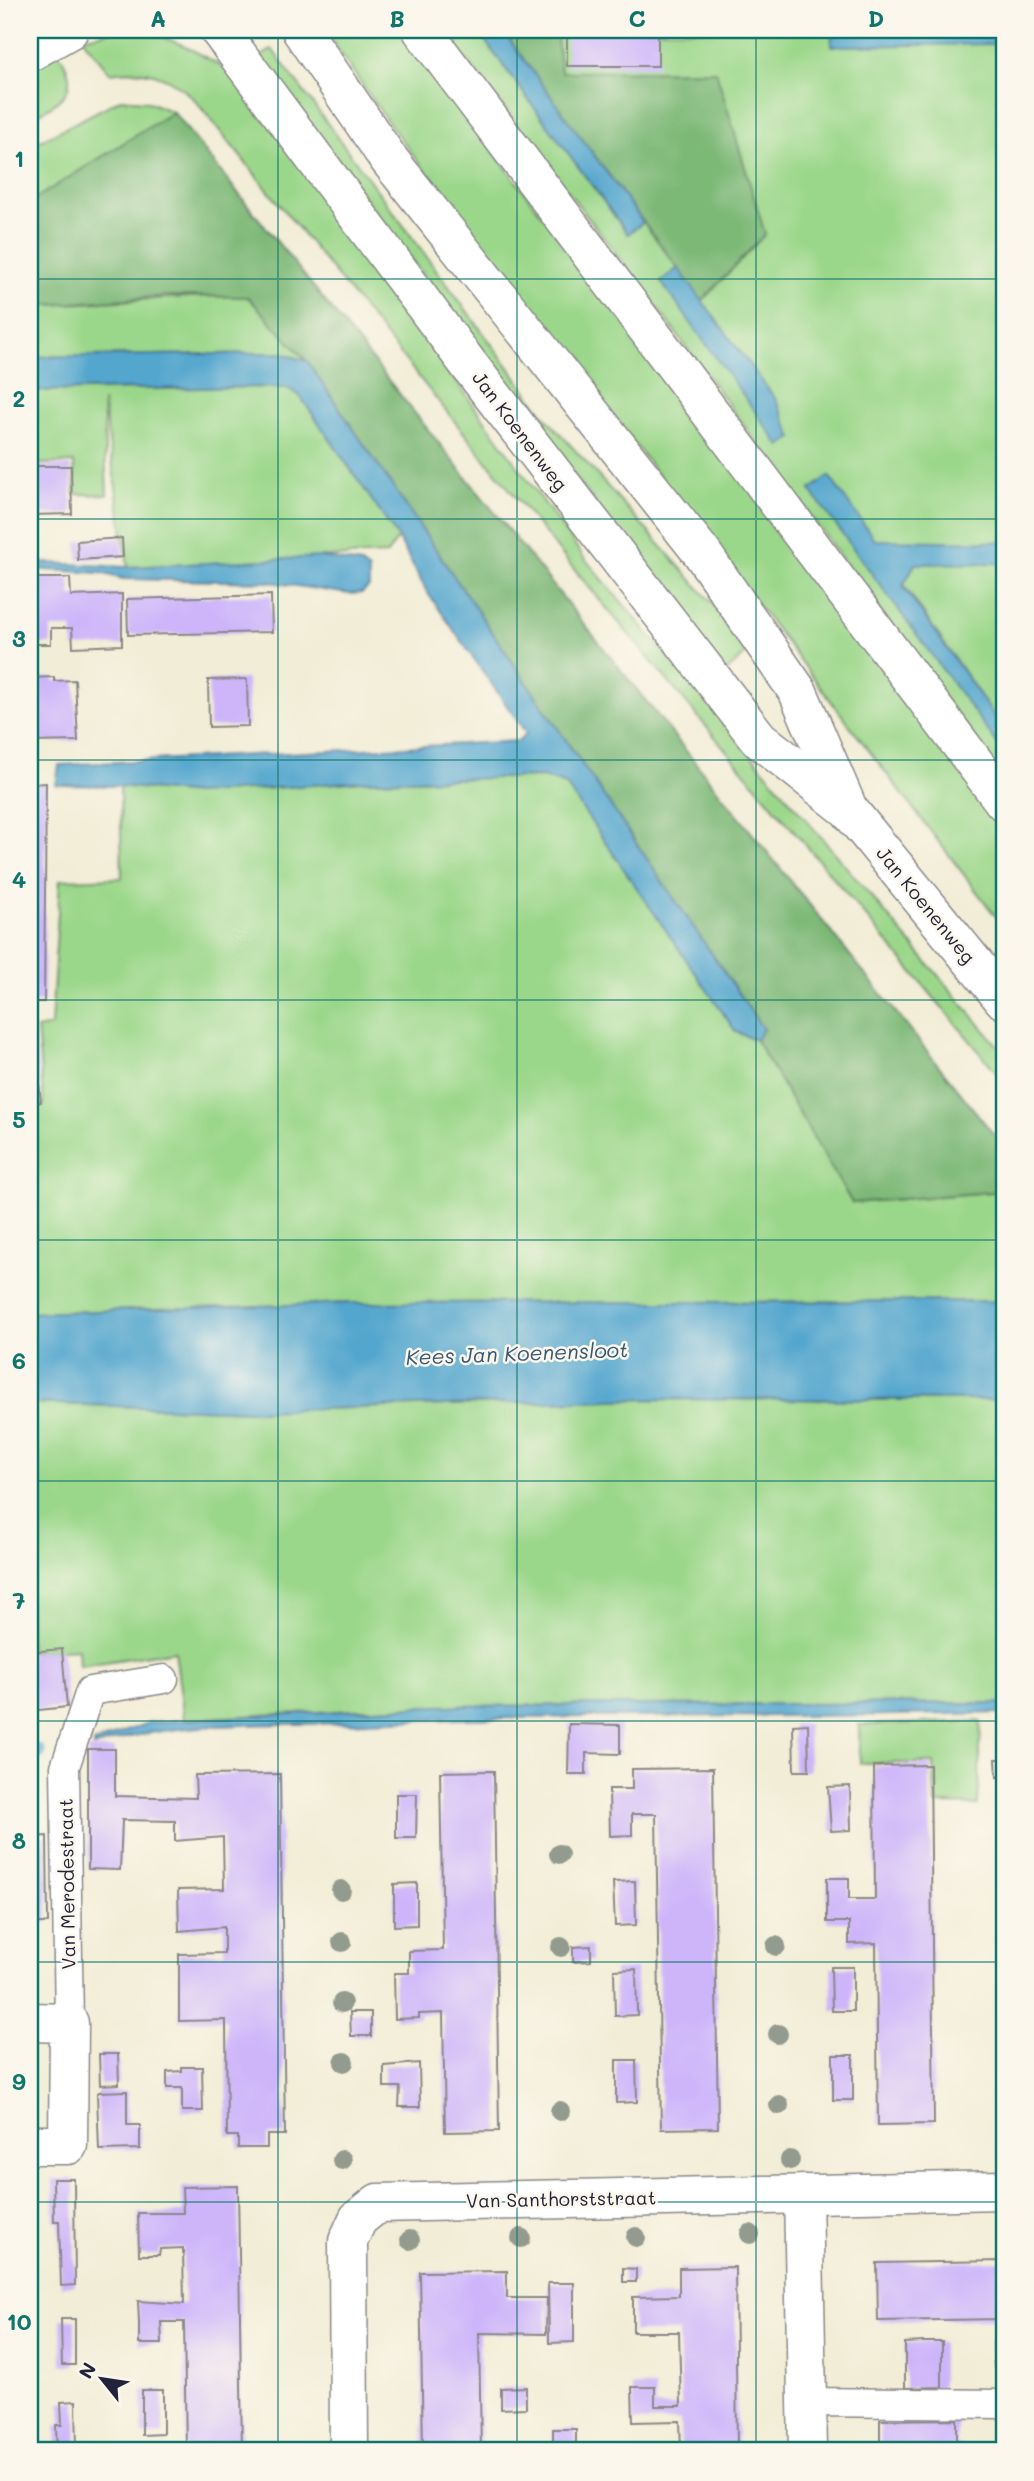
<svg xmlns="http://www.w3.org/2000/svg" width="1034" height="2481" font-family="Mali,sans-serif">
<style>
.green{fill:#9bd78a;stroke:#5e7c62;stroke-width:2}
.forest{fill:#7cb876;stroke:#4f6d58;stroke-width:2}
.water{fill:#53a6ce;stroke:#3a6484;stroke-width:2}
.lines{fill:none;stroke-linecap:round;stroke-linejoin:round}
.stream{stroke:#53a6ce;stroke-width:16}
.building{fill:#ceb5fa}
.lane-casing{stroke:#8a8888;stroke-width:31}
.street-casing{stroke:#8a8888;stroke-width:41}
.secondary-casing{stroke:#8a8888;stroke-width:41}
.primary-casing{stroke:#8a8888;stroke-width:41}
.lane{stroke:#fff;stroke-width:28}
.street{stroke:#fff;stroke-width:38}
.secondary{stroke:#fff;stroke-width:38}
.primary{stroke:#fff;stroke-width:38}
.tree{fill:#939b8e}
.grid{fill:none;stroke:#0f766e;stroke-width:2;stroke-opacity:0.55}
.labels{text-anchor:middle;stroke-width:5;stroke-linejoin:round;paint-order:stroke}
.street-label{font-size:19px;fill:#22223b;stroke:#fbf7ec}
.water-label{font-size:21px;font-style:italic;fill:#365776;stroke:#fbf7ec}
.neatline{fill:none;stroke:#0f766e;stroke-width:2.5}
.grid-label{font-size:23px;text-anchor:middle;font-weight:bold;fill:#0f766e}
</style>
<rect width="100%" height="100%" fill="#fbf7ec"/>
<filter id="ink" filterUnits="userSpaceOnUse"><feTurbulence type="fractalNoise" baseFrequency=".0143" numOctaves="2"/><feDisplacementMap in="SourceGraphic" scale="14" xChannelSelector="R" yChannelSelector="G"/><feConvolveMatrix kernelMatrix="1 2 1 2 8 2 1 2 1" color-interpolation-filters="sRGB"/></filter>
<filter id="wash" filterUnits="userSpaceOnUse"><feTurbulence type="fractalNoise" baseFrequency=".00686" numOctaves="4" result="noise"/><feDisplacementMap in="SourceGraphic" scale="28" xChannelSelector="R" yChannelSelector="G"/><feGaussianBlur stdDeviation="1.57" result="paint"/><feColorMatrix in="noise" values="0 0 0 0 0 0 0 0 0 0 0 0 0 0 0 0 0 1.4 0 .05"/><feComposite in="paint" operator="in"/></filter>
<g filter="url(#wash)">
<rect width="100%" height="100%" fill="#f2edd6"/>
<g class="green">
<path d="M118,30C163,30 196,51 234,74L585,559L1004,1053V1081L573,568L195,100C169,75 146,67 110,73L82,38Z"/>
<path d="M324,30H401L1004,821V927L388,122Z"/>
<path d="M444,30H477L628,234L643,222L678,268L661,282L776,400L702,301L765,234L561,72L556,30H1004V730L829,476L1004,753V779L650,298Z"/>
<path d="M272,49L548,420L722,614L749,651L724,674L259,58Z"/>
<path d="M57,51C84,88 63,101 30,118V67Z"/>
<path d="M121,99L146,101L173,112L30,202V146Z"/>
<path d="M229,295L248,297L307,361L281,353L30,357V306Z"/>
<path d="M260,387L287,388L300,396L398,538L387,554L128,567L103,401L107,495L75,494L74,463L30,464V391Z"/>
<path d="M543,777L566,785L736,1032L756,1040L852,1203L1004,1191V1301L352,1303L30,1313V1107L44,1105L37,1029L51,1026L60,880L122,878L120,786L197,794L362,781Z"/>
<path d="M641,1399L1004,1400V1703L429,1706L184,1719L175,1651L79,1666L78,1649L30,1652V1403L254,1411Z"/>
<path d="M981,1721L978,1805L935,1804L934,1763H860L859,1725Z"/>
</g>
<g class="forest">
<path d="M502,30H556L561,72L716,71L765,234L702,301Z"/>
<path d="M173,112L1004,1147V1191L852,1203L756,1040L763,1029L307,361L248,297L170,296L30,306V202Z"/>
</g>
<g class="water">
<path d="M477,30H502L643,222L628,234Z"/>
<path d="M831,30H1004V44L832,46Z"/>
<path d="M678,268L776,400L793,438L780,446L661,282Z"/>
<path d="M281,353L307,361L763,1029L756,1040L736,1032L566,785L543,777L362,781L197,794L120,786L56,785L59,765L519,741L526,733L427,592L398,538L300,396L287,388L260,387L30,391V357Z"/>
<path d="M829,476L875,540L1004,542V563L915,564L903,586L1004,730V753L810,490Z"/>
<path d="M321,557L361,564L369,570V587L362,593L349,594L270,582L123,579L101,573L30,569V562L128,567Z"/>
<path d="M1004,1301V1400L641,1399L254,1411L30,1403V1313L352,1303Z"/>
<path d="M1004,1703V1713C783,1719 562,1713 341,1723C260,1726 171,1720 94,1747V1743L151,1722L429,1706Z"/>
</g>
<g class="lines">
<path class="stream" d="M30,1753L38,1752"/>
</g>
<g id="blocks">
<g class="building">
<rect x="567" y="30" width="91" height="36"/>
<path d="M30,466H71L72,514L30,515Z"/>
<path d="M122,538L123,557L78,560L77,541Z"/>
<path d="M30,578H70L71,596L122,594V645L73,647L72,628H51V644H30Z"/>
<path d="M271,595L272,632L128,635L127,599Z"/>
<path d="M54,677V681L75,680L78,741L30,742V678Z"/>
<path d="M247,679L248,726L209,727L208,680Z"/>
<path d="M46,783L44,1002H30V784Z"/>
<path d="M30,1029H33L41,1102L30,1104Z"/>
<path d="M62,1649L67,1707L30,1711V1652Z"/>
<path d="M569,1724L620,1725V1754L586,1753V1774H568Z"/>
<path d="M808,1724L809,1771H794L793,1725Z"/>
<path d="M88,1749H115V1796L196,1798L195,1775L280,1774L285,2135H267V2148H238V2136H227L226,2020L179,2021V1954L224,1953V1927L179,1931L178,1890L224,1889L223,1837L175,1841V1821L122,1820L120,1870L88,1869Z"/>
<path d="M996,1759H1004V1776L997,1777Z"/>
<path d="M930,1765L934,2124L878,2125L876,1943L849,1944V1922H827V1878H849V1899H875L874,1766Z"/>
<path d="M713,1768L718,2128L661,2129L656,1814H632V1835L610,1836L609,1789H632V1769Z"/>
<path d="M494,1771L499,2131L445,2132L443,2013L419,2014V2018L395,2019L394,1973H409V1951L443,1950L440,1772Z"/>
<path d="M850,1786L851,1830L831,1831L828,1787Z"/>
<path d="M396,1794H417L416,1838H396Z"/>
<path d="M47,1836L48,1923H30V1837Z"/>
<path d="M635,1881L636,1925L615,1926L613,1882Z"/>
<path d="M417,1883V1925L394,1926V1884Z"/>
<path d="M591,1946V1961L573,1962V1947Z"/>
<path d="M831,1967H853V2011H832Z"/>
<path d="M636,1969L637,2015L615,2016L614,1970Z"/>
<path d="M350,2012H371V2036H351Z"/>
<path d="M99,2054H118L119,2084L100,2085Z"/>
<rect x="833" y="2055" width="20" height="45"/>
<path d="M616,2060H636L637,2102L616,2103Z"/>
<path d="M419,2063L420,2107H399L400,2087H384V2066Z"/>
<path d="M182,2067H202L203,2111H182V2088H167V2072L182,2071Z"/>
<path d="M127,2091V2125H140V2149L99,2150L97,2094L99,2092Z"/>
<path d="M53,2179H74L75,2285L61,2286L59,2221H54Z"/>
<path d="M238,2186L242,2451H186L184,2322H161L162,2344H139V2322L138,2301L184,2304L183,2248L160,2249L159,2255H139L138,2213H183L182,2187Z"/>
<path d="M1004,2261V2319L878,2321L877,2263Z"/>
<path d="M735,2267L737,2451H681L680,2421L633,2422L632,2387H655V2406H681L679,2332H633V2297L679,2296V2268Z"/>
<path d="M623,2268L636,2269V2282H623Z"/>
<path d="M507,2271V2298H547L546,2334L479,2333L481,2451H423L420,2272Z"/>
<path d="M548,2283H574V2342L549,2343Z"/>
<path d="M61,2319H75V2365H62Z"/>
<path d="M1004,2340V2367H994L993,2341Z"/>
<path d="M925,2342H942V2387L905,2388V2343Z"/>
<path d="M526,2387V2408L501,2409V2388Z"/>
<path d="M142,2390H163V2434L142,2435Z"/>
<path d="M76,2401L77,2451H57L56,2425H62L61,2402Z"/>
<path d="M957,2419V2445H990V2451H880V2420Z"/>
<rect x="553" y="2429" width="23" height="22"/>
</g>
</g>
</g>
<g filter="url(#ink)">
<use href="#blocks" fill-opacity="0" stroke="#8a8888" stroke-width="2"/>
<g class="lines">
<g class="lane-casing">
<g id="lane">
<path d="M69,2023L65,1767L90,1691L164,1679"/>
<path d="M807,2402L1004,2404"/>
</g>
</g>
<g class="street-casing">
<g id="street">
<path d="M422,30L1004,802"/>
<path d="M30,2022L69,2023L68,2145H30"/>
<path d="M803,2194L808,2451"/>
<path d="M349,2451L348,2241L358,2219L378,2203L1004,2190"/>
</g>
</g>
<g class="secondary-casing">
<path id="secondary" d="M30,52L69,30"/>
</g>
<g class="primary-casing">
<g id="primary">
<path d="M219,30L469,365L759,739L848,809L1004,1000"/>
<path d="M301,30L387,157L702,553L798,692L846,804"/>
</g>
</g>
<use href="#lane" class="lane"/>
<use href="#street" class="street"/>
<use href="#secondary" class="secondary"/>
<use href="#primary" class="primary"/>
</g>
<g class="tree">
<circle cx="559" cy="1854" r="10"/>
<circle cx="341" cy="1890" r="10"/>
<circle cx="342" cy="1942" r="10"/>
<circle cx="776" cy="1946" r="10"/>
<circle cx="561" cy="1947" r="10"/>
<circle cx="342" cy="2003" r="10"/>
<circle cx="778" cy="2034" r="10"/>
<circle cx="344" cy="2062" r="10"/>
<circle cx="779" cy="2105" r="10"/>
<circle cx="560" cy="2111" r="10"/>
<circle cx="342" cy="2160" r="10"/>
<circle cx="790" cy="2160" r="10"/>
<circle cx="750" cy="2234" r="10"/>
<circle cx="636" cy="2237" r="10"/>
<circle cx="521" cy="2238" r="10"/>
<circle cx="410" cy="2240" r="10"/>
</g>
</g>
<path class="grid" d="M278,30V2451M517,30V2451M756,30V2451M30,279H1004M30,519H1004M30,760H1004M30,1000H1004M30,1240H1004M30,1481H1004M30,1721H1004M30,1962H1004M30,2202H1004"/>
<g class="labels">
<g class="street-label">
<text transform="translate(520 431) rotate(53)" y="7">Jan Koenenweg</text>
<text transform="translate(926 905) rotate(51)" y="7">Jan Koenenweg</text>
<text transform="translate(67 1884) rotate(-91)" y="7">Van Merodestraat</text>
<text transform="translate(561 2199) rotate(-1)" y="7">Van Santhorststraat</text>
</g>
<g class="water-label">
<text transform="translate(517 1354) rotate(-2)" y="7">Kees Jan Koenensloot</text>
</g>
</g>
<rect width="1034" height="2481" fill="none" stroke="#fbf7ec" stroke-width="77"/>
<g transform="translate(102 2379) rotate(300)" stroke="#fbf7ec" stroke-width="5" paint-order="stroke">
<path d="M0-5L12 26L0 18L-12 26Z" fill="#22223b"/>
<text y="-10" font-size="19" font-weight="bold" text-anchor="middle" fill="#22223b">N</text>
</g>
<rect x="38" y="38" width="958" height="2404" class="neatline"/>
<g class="grid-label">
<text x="158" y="27">A</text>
<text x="397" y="27">B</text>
<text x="637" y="27">C</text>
<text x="876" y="27">D</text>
<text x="19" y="167">1</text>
<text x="19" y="407">2</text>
<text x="19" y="647">3</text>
<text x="19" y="888">4</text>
<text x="19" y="1128">5</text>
<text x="19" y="1369">6</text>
<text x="19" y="1609">7</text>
<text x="19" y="1849">8</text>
<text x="19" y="2090">9</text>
<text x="19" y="2330">10</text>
</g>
</svg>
